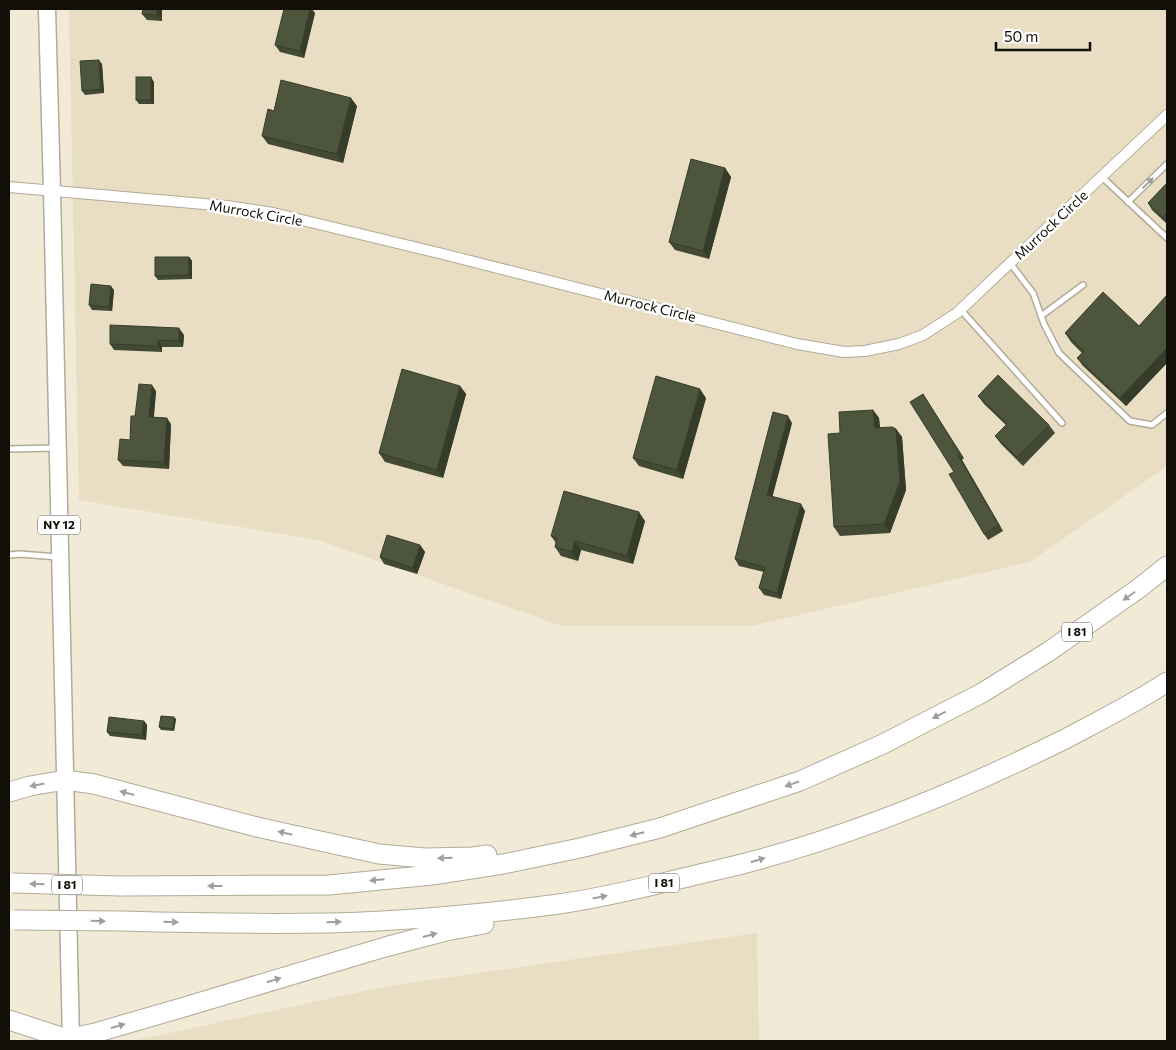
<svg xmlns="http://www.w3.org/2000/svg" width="1176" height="1050" font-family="Commissioner,sans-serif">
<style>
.built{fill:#e9dec3}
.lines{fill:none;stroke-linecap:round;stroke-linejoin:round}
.service-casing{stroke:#b2ab98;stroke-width:8}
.minor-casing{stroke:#b2ab98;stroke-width:12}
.primary-casing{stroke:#b2ab98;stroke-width:19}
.motorway-casing{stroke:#b2ab98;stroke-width:21}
.service{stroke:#fff;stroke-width:5}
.minor{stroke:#fff;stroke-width:10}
.primary{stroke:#fff;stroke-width:16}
.motorway{stroke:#fff;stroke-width:19}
.motorway-bridge-casing{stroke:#b2ab98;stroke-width:21;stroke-linecap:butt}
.motorway-bridge{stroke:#fff;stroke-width:19}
.wall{fill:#424a34}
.shaded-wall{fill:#363c2a}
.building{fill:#4d563c;stroke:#363c2a}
.oneway{fill:#a09f9c}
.labels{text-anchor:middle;stroke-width:5;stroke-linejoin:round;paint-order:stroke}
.shield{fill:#fff;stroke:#595752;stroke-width:1}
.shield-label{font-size:12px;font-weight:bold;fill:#120f08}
.street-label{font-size:14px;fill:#120f08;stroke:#fff}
</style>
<rect width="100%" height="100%" fill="#f1ead6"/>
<g class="built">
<path d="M69,9H1167V466L1030,562L751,626H562L318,540L79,500Z"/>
<path d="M757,933L759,1041H132L388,986Z"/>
</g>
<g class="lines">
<g class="service-casing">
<g id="service">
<path d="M1102,177L1167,238"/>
<path d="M1128,202L1167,164"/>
<path d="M1010,263L1033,293L1044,324L1059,353L1130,421L1152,425L1167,413"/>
<path d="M961,310L1062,423"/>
<path d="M1041,316L1083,285"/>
<path d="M9,449L55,448"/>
<path d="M9,555L20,554L58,557"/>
</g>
</g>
<g class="minor-casing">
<path id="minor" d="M9,187L227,206L273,213L443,254L797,344L844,352L865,351L899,344L923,335L957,313L1167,115"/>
</g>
<g class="primary-casing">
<path id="primary" d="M47,9L52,191L71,1041"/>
</g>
<g class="motorway-casing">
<g id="motorway">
<path d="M9,792L30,786L65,780L94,784L257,827L379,854L425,858L473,857L487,855"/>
<path d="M121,886L329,885L432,875L503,864L580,848L660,828L800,781L883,744L982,693L1048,652L1138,589L1167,566"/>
<path d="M122,921C192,923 261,924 330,923C407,921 483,914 559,904C603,898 645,887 688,877C707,872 727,868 746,863C857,834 965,789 1067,738C1101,720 1135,703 1167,682"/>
<path d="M9,1020L61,1037L71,1038L95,1033L181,1008L385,947L446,931L484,924"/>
</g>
</g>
<use href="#service" class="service"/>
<use href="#minor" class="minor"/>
<use href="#primary" class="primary"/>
<use href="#motorway" class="motorway"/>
<g class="motorway-bridge-casing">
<g id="motorway-bridge">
<path d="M13,883L121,886"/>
<path d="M15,920L122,921"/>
</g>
</g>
<use href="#motorway-bridge" class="motorway-bridge"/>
</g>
<g class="wall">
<path d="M162,9V21L147,20L142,14Z"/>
<path d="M315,13L304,58L280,52L275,45Z"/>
<path d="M102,64L104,93L85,95L82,91Z"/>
<path d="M154,82V104H139L136,100Z"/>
<path d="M357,106L343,163L268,144L262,136L274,111Z"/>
<path d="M725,168L731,177L709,259L675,250L669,242Z"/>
<path d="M1167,183V224L1152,210L1148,203Z"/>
<path d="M189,257L192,261V279L158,280L155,276Z"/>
<path d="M114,290L112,311L92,310L89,305Z"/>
<path d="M1167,295V363L1126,406L1083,366L1077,358L1082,353L1071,342L1065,333L1139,326Z"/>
<path d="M184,335L183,347H162V352L114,350L110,344Z"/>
<path d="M460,386L466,394L443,478L385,462L379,453Z"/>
<path d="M156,391L154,417L171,424L169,469L123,466L118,460L130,440L135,416Z"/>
<path d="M923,394L964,458L962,460L1003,531L988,540L984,534L954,472Z"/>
<path d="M978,396L1049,425L1055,433L1023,466L1001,444L995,436L1006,425L984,404Z"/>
<path d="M706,398L683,479L639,466L633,458Z"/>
<path d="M873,410L879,418L880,428L896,429L902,437L906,490L890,533L840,536L834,527L840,433Z"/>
<path d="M792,423L772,497L805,511L781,599L764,595L759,588L764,572L739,566L735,559Z"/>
<path d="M645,521L633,564L581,550L578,561L561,556L555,547L556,543L551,536Z"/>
<path d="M420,545L425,552L417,574L384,564L380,557Z"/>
<path d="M176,719L174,731L161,730L159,727Z"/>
<path d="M144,721L147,725L146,740L110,736L107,732Z"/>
</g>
<g class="shaded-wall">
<path d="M157,9H162V21L157,15Z"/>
<path d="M310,9H312L315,13L304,58L300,51Z"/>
<path d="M99,60L102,64L104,93L101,89Z"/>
<path d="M151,77L154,82V104L151,100Z"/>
<path d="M351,98L357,106L343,163L337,154Z"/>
<path d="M725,168L731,177L709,259L703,251Z"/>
<path d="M189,257L192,261V279L189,275Z"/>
<path d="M111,286L114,290L112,311L109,307Z"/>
<path d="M179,328L184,335L183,347L179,341Z"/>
<path d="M158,340L162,347V352L158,346Z"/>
<path d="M1167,348V363L1126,406L1120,398Z"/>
<path d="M152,385L156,391L153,423L149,417Z"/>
<path d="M460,386L466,394L443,478L437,470Z"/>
<path d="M700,389L706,398L683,479L677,470Z"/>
<path d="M873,410L879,418L881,437L875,428Z"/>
<path d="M788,416L792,423L771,502L767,495Z"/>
<path d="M167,418L171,424L169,469L164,462Z"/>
<path d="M896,429L902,437L906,490L890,533L884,524Z"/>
<path d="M957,453L962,460L1003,531L999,525Z"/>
<path d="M801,504L805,511L781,599L777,593Z"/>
<path d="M639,512L645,521L633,564L627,556Z"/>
<path d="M575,541L581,550L578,561L572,552Z"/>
<path d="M420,545L425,552L417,574L413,568Z"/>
<path d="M174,717L176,719L174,731L173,729Z"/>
<path d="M144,721L147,725L146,740L142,735Z"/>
</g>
<g class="building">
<path d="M143,9H157V15L142,14Z"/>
<path d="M284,9H310L300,51L275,45Z"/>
<path d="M99,60L101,89L82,91L80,61Z"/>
<rect x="136" y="77" width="15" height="23"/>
<path d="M281,80L351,98L337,154L262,136L268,109L274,111Z"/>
<path d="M691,159L725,168L703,251L669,242Z"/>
<path d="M1167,183V213L1163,218L1148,203Z"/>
<path d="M155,257H189V275L155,276Z"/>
<path d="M91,284L111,286L109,307L89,305Z"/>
<path d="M1103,292L1139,326L1167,295V348L1120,398L1077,358L1084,351L1065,333Z"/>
<path d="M110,325L179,328V341L158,340V346L110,344Z"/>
<path d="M402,369L460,386L437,470L379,453Z"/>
<path d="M998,375L1049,425L1017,457L995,436L1007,424L978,396Z"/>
<path d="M656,376L700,389L677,470L633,458Z"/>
<path d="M139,384L152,385L149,417L167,418L164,462L118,460L120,439L130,440L131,416H135Z"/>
<path d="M923,394L959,452L957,453L999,525L984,534L949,474L954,472L910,402Z"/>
<path d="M873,410L875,428L892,427L896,429L900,482L884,524L834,527L828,434L840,433L839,412Z"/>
<path d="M773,412L788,416L767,495L801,504L777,593L759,588L765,567L735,559Z"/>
<path d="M564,491L639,512L627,556L575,541L572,552L555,547L557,538L551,536Z"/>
<path d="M387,535L420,545L413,568L380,557Z"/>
<path d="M161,716L174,717L173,729L159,727Z"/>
<path d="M109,717L144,721L142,735L107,732Z"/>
</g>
<defs><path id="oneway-solid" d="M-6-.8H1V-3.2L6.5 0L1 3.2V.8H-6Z" transform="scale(1.25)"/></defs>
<g class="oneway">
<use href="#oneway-solid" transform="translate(1148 183) rotate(-44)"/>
<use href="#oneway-solid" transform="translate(1129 596) rotate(145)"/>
<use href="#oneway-solid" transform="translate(939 715) rotate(153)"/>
<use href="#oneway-solid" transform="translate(792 784) rotate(161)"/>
<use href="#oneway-solid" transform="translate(37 785) rotate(169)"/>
<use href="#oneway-solid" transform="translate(127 793) rotate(-165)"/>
<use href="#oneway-solid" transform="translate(285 833) rotate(-167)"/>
<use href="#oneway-solid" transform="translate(637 834) rotate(166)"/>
<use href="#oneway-solid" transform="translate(445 858) rotate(179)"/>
<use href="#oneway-solid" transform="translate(758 860) rotate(-17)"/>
<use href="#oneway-solid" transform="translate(377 880) rotate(175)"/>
<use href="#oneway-solid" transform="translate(37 884) rotate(-179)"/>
<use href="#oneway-solid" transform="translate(215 886) rotate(-180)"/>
<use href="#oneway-solid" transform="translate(600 897) rotate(-11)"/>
<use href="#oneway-solid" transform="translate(98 921) rotate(1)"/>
<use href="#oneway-solid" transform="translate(171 922) rotate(1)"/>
<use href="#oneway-solid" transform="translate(334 922) rotate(-2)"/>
<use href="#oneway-solid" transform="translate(430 935) rotate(-15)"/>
<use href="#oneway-solid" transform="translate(274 980) rotate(-17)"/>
<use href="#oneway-solid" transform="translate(118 1026) rotate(-16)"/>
</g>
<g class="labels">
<g class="shield">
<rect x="38" y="515.5" width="42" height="19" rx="4"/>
<rect x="1062" y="622.5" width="30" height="19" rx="4"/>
<rect x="649" y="873.5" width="30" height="19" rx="4"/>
<rect x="52" y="875.5" width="30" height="19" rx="4"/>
</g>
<g class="shield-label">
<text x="59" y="529">NY 12</text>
<text x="1077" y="636">I 81</text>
<text x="664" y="887">I 81</text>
<text x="67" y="889">I 81</text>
</g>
<g class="street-label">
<text transform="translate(256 213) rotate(10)" y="5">Murrock Circle</text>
<text transform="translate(1051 225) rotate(-43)" y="5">Murrock Circle</text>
<text transform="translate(650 306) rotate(14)" y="5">Murrock Circle</text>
</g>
</g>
<rect width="1176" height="1050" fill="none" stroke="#120f08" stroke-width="20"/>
<path d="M996 42v8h94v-8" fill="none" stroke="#120f08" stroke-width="2.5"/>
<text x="1004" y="42" font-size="15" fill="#120f08" stroke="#ffffff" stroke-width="4" paint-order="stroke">50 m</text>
</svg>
